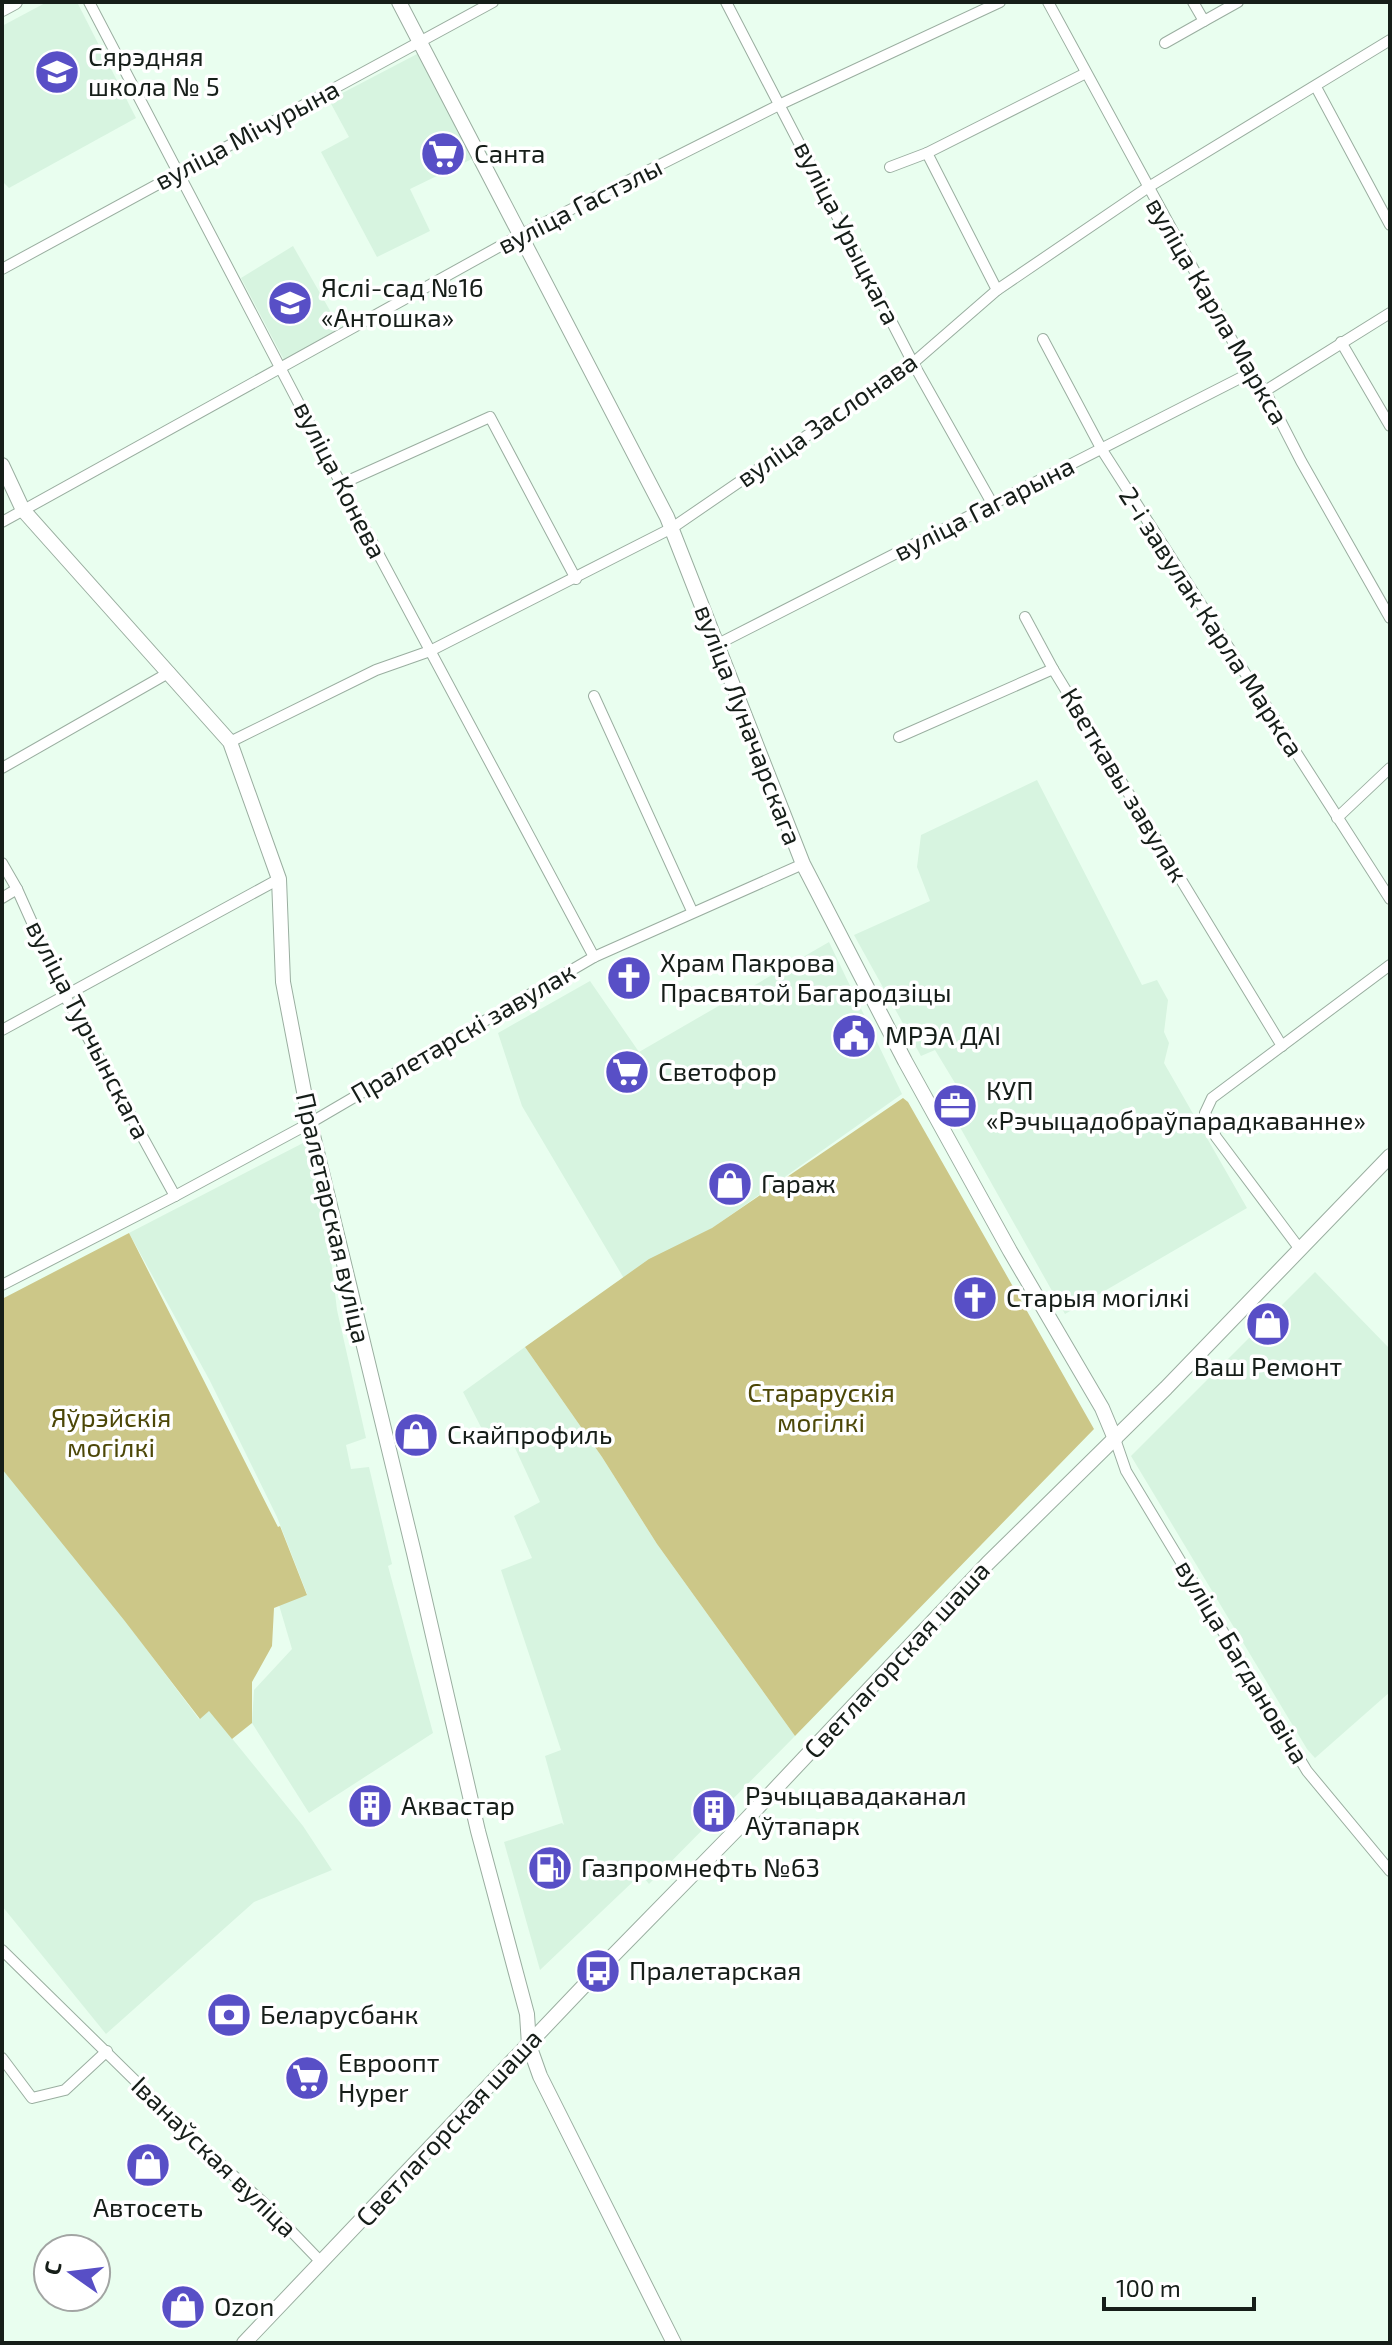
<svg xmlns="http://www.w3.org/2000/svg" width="1392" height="2345" font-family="'Exo 2',sans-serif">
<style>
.built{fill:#d7f4e0}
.green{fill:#ccc788}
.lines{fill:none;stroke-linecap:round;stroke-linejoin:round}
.street-casing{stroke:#9aaea0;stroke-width:12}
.secondary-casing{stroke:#9aaea0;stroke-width:16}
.street{stroke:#fff;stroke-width:10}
.secondary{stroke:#fff;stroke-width:14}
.labels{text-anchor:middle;stroke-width:7;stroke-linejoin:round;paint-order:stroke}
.poi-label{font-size:26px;fill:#161e19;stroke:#fff;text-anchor:start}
.street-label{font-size:26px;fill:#161e19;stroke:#fff}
.park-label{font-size:26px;fill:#4c4707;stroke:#fff}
</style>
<rect width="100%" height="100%" fill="#e9feef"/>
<g class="built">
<path d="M47,2H77L136,118L9,188L2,181V26Z"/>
<path d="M419,53L474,158L410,189L430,231L377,257L321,152L349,137L329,100Z"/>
<path d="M293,246L340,328L284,360L241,278Z"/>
<path d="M1037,780L1142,985L1157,980L1168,1000L1164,1032L1169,1043L1164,1063L1247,1208L1065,1314L943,1097L958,1088L935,1050L921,1056L854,935L930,901L917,867L921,835Z"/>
<path d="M829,942L902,1094L629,1287L522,1106L498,1033L590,981L639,1052Z"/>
<path d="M305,1142L326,1218L337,1310L366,1438L346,1445L351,1469L369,1467L392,1564L388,1566L433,1733L309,1813L252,1723L254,1690L292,1649L279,1605L307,1594L277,1517L210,1381L129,1233Z"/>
<path d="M1315,1272L1390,1349V1692L1315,1758L1307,1749L1131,1456Z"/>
<path d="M525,1347L602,1457L657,1544L795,1736L649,1884L641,1874L540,1970L504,1842L562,1823L564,1825L545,1756L561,1750L501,1570L532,1558L514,1516L540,1502L504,1424L483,1431L463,1392Z"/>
<path d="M2,1466L75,1554L199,1719L209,1710L303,1826L332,1870L254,1902L106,2034L2,1906Z"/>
</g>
<g class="green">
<path d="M903,1098L908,1102L1094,1429L795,1736L657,1544L602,1457L525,1347L649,1259L712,1228Z"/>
<path d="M129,1233L278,1527L280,1526L307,1595L274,1608L272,1646L252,1682V1723L232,1739L209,1711L200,1719L124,1620L2,1469V1299Z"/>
</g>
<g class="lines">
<g class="street-casing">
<g id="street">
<path d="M89,2L341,484L594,957"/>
<path d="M726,2L913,363L993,505"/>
<path d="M1048,2L1250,373L1265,391L1301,461L1390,618"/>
<path d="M1193,2L1204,21L1238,2"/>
<path d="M1165,43L1204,21"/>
<path d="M1316,87L1390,225"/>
<path d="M927,153L997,290"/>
<path d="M890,167L927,153L1086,73"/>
<path d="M2,269L493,2"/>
<path d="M1043,339L1102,450L1390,899"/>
<path d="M1341,342L1390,426"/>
<path d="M1265,391L1390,313"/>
<path d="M341,484L490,417L576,579"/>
<path d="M2,522L522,234L781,104L1000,2"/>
<path d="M1025,617L1053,669"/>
<path d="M716,645L1250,373"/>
<path d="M594,696L692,911"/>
<path d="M899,737L1053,669L1282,1046"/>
<path d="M230,742L376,670L430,651L672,528L913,363L997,290L1147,188L1390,40"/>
<path d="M2,768L170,672"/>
<path d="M1337,818L1390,768"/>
<path d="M2,863L17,889L65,996L175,1196"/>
<path d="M2,898L17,889"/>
<path d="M2,1030L279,879"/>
<path d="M1299,1248L1216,1137L1205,1113L1212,1098L1390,965"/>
<path d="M2,1285L175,1196L310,1123L594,957L803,864"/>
<path d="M1115,1439L1126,1471L1307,1771L1390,1871"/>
<path d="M2,1950L215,2159L266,2205L322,2263"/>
<path d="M2,2058L32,2098L65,2090L107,2051"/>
</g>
</g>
<g class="secondary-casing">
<g id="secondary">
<path d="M399,2L667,517L803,864L905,1061L1010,1251L1102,1408L1115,1439"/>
<path d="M2,9L15,2"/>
<path d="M2,465L23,510L230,742L279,879L283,982L310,1123L414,1553L478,1831L527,2014L529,2045L540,2076L674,2343"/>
<path d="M244,2343L598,1971L743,1823L988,1563L1166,1388L1390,1156"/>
</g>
</g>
<use href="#street" class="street"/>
<use href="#secondary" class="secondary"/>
</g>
<defs>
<g id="school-disc" transform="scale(2.3)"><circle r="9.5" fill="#584fc6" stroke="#fff"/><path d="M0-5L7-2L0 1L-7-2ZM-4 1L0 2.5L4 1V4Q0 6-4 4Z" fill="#fff"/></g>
<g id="supermarket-disc" transform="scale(2.3)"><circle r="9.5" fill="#584fc6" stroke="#fff"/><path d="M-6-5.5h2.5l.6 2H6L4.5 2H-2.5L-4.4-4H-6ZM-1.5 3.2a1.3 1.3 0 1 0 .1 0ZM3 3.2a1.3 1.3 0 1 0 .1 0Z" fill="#fff"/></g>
<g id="church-disc" transform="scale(2.3)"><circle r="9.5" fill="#584fc6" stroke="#fff"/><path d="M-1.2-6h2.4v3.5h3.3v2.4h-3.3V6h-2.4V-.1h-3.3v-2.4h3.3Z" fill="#fff"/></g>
<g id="civic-disc" transform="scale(2.3)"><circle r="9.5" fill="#584fc6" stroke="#fff"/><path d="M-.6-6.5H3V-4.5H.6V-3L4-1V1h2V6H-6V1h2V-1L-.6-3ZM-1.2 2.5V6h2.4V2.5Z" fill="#fff"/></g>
<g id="office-disc" transform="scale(2.3)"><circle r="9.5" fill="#584fc6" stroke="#fff"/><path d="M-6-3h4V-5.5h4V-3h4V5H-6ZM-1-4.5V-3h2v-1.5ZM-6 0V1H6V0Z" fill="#fff"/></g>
<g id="shop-disc" transform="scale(2.3)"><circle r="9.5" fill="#584fc6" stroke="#fff"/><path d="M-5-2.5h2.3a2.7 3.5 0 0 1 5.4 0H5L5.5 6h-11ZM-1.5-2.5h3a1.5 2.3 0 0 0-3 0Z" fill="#fff"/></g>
<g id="building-disc" transform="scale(2.3)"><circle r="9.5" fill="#584fc6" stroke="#fff"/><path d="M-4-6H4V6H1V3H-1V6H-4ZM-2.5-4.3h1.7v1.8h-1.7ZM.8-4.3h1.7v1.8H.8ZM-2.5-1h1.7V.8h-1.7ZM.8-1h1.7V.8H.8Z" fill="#fff"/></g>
<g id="fuel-disc" transform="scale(2.3)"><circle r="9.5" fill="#584fc6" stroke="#fff"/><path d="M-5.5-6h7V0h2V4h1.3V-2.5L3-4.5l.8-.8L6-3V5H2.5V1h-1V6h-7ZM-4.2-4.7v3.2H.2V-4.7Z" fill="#fff"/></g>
<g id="bus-disc" transform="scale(2.3)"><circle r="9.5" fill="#584fc6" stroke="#fff"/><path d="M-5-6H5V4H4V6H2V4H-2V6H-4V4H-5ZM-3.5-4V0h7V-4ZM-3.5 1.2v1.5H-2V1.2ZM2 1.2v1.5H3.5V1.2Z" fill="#fff"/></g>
<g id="bank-disc" transform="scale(2.3)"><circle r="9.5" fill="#584fc6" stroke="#fff"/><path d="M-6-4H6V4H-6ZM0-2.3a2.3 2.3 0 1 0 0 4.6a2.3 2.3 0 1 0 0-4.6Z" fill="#fff"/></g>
</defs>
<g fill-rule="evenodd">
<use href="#school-disc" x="57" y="72"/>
<use href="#supermarket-disc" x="443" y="154"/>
<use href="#school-disc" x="290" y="303"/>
<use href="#church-disc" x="629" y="978"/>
<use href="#civic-disc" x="854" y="1036"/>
<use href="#supermarket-disc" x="627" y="1072"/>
<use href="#office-disc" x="955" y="1106"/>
<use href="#shop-disc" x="730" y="1184"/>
<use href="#church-disc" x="975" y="1298"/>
<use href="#shop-disc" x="1268" y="1324"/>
<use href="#shop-disc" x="416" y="1435"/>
<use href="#building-disc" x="370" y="1806"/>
<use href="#building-disc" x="714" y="1811"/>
<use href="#fuel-disc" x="550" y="1868"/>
<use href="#bus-disc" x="598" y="1971"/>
<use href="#bank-disc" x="229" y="2015"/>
<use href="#supermarket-disc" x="307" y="2078"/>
<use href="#shop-disc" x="148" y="2165"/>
<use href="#shop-disc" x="183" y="2307"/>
</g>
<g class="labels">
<g class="poi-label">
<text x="88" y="66">Сярэдняя<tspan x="88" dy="30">школа № 5</tspan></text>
<text x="474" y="163">Санта</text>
<text x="321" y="297">Яслі-сад №16<tspan x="321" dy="30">«Антошка»</tspan></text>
<text x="660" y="972">Храм Пакрова<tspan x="660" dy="30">Прасвятой Багародзіцы</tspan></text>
<text x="885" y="1045">МРЭА ДАІ</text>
<text x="658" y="1081">Светофор</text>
<text x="986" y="1100">КУП<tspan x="986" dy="30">«Рэчыцадобраўпарадкаванне»</tspan></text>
<text x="761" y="1193">Гараж</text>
<text x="1006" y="1307">Старыя могілкі</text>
<text x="1268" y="1376" text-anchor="middle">Ваш Ремонт</text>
<text x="447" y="1444">Скайпрофиль</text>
<text x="745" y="1805">Рэчыцавадаканал<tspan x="745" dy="30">Аўтапарк</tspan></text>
<text x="401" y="1815">Аквастар</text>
<text x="581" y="1877">Газпромнефть №63</text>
<text x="629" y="1980">Пралетарская</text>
<text x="260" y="2024">Беларусбанк</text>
<text x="338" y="2072">Евроопт<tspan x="338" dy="30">Hyper</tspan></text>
<text x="148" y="2217" text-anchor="middle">Автосеть</text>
<text x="214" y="2316">Ozon</text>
</g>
<g class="street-label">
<text transform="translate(247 135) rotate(-28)" y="9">вуліца Мічурына</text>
<text transform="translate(580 206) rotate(-27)" y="9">вуліца Гастэлы</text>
<text transform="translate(847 233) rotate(63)" y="9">вуліца Урыцкага</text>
<text transform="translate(1217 311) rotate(60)" y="9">вуліца Карла Маркса</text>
<text transform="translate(827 420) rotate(-35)" y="9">вуліца Заслонава</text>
<text transform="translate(340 480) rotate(63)" y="9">вуліца Конева</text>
<text transform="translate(984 509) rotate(-27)" y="9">вуліца Гагарына</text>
<text transform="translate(1211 622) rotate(57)" y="9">2-і завулак Карла Маркса</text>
<text transform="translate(748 725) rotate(69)" y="9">вуліца Луначарскага</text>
<text transform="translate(1124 785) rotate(59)" y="9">Кветкавы завулак</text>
<text transform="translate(88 1030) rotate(63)" y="9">вуліца Турчынскага</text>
<text transform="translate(463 1033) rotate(-30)" y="9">Пралетарскі завулак</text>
<text transform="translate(333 1218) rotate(77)" y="9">Пралетарская вуліца</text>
<text transform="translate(897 1660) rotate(-47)" y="9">Светлагорская шаша</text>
<text transform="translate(1242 1662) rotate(59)" y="9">вуліца Багдановіча</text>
<text transform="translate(449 2128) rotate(-47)" y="9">Светлагорская шаша</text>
<text transform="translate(214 2157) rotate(44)" y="9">Іванаўская вуліца</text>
</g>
<g class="park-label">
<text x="821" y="1402">Старарускія<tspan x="821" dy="30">могілкі</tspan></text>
<text x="111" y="1427">Яўрэйскія<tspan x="111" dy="30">могілкі</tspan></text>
</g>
</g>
<rect width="1392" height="2345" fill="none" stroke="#161e19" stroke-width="8"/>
<g transform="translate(72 2273) rotate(284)"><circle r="38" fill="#ffffff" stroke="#a2a5a3" stroke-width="2"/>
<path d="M0-6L14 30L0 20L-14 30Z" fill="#584fc6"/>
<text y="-12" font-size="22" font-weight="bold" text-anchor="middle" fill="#161e19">С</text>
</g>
<path d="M1104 2297v12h150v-12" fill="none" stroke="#161e19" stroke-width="4"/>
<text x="1116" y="2297" font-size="24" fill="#161e19" stroke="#ffffff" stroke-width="6" paint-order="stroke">100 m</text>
</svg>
